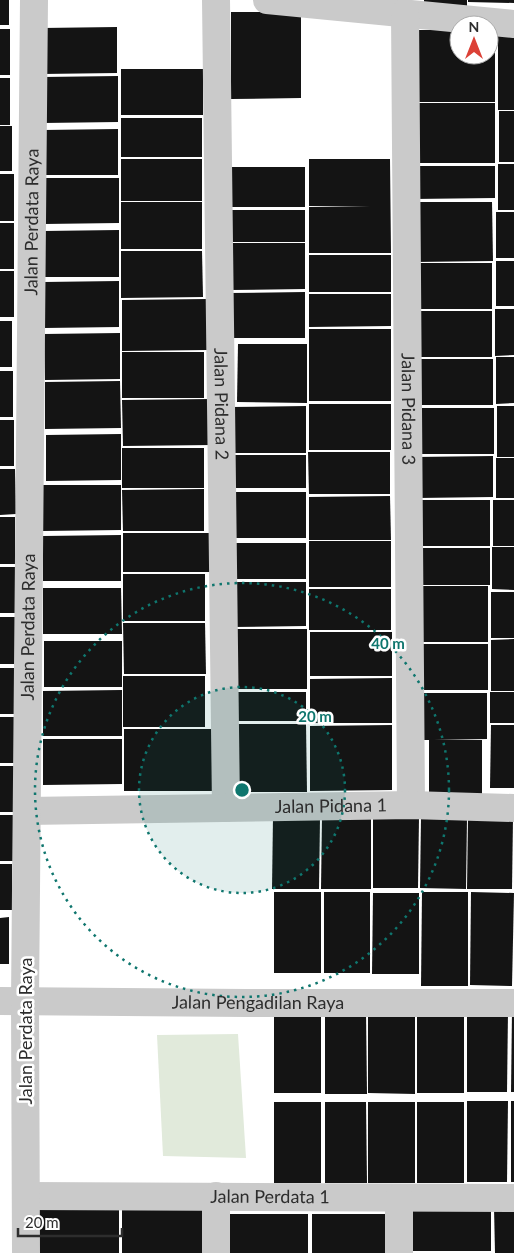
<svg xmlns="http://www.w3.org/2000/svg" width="514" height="1253" font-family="Lato,sans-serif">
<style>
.green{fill:#e1eadb}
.building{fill:#141414}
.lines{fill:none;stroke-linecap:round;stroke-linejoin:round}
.minor{stroke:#cacaca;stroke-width:28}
.ring{fill:none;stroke:#0f766e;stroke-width:2.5;stroke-dasharray:2.5 5}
.labels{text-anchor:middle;stroke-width:5;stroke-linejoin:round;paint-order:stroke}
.street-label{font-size:18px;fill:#2d2d2d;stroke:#fff}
.centre{fill:#0f766e;stroke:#fff;stroke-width:2.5}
.ring-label{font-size:15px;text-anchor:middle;font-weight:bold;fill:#0f766e;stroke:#fff;stroke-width:5;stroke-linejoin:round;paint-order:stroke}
</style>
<rect width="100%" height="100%" fill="#fff"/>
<path class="green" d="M238,1034L246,1158L163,1156L157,1035Z"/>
<g class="building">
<rect x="0" y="0" width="9" height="25"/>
<path d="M424,0H467V6L424,5Z"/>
<path d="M468,0H514V3L468,2Z"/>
<path d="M231,12H301V98L231,99Z"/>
<path d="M117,27V73L42,74V28Z"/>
<rect x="0" y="29" width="10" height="46"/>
<path d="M413,30H459V55H489V30H495V102H413Z"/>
<path d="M498,35L514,36V110H498Z"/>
<rect x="121" y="69" width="82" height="46"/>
<path d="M118,76V122L43,123V77Z"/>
<rect x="0" y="78" width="10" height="47"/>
<rect x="413" y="103" width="82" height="60"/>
<rect x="499" y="111" width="15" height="51"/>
<rect x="121" y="118" width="81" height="39"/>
<rect x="0" y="126" width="12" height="45"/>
<path d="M118,129V175H43V130Z"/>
<rect x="121" y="159" width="81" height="42"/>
<path d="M309,159H390L391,253H309V207L370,206H309Z"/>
<rect x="498" y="164" width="16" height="46"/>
<path d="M413,166H495V198L413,199Z"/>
<rect x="230" y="167" width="75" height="40"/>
<rect x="0" y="174" width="14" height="47"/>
<path d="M43,178H119V223L44,224Z"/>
<rect x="121" y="202" width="81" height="47"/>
<path d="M414,202H492L493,261L415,262Z"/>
<rect x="230" y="210" width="75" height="32"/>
<rect x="496" y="212" width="18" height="46"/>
<rect x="0" y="223" width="14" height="46"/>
<path d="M119,230V277H44V231Z"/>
<path d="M230,243H305V289L230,290Z"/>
<path d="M121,251H202L203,297L121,298Z"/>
<rect x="309" y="255" width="82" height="37"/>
<rect x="496" y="261" width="18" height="45"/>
<rect x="415" y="263" width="77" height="46"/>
<rect x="0" y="271" width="14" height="46"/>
<path d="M119,281V327L44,328V282Z"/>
<path d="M305,292V338H230V293Z"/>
<path d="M309,294H391V326L309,327Z"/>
<path d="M207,299L208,350L122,351V300Z"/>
<path d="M495,309H514V355L495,356Z"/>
<rect x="416" y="311" width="76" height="46"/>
<rect x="0" y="321" width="12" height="46"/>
<rect x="309" y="329" width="82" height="72"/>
<path d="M120,333V379L45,380L44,334Z"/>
<path d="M238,344H307V403L237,402Z"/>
<rect x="122" y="352" width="82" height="46"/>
<path d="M496,357H514V403L496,404Z"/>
<rect x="416" y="359" width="77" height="46"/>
<rect x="0" y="371" width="13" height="46"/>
<path d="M120,381L121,428L45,429V382Z"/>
<path d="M211,399L212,445L123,446L122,400Z"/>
<rect x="309" y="404" width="82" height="46"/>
<path d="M306,406V453H231V407Z"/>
<rect x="497" y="406" width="17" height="51"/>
<path d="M416,408H494V454H417Z"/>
<rect x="0" y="420" width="14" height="46"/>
<path d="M121,434V480L46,481V435Z"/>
<rect x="122" y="448" width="82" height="40"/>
<path d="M308,452H390V494H309Z"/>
<rect x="231" y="455" width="75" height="33"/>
<path d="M493,456V497L417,498L416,457Z"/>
<rect x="496" y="458" width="18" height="40"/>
<path d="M0,469H15L16,514L0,515Z"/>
<path d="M42,485H121V530L43,531Z"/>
<path d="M204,489V531H123L122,490Z"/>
<rect x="231" y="492" width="75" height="46"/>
<path d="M390,496L391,540H309V497Z"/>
<rect x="417" y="500" width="73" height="46"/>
<rect x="493" y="500" width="21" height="46"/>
<rect x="0" y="517" width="15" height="47"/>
<rect x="123" y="533" width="87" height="39"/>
<path d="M121,535V581H43V536Z"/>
<rect x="309" y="541" width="82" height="46"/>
<rect x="231" y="543" width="75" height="36"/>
<path d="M492,547H514V590L492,589Z"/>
<rect x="417" y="548" width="73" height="37"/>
<rect x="0" y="567" width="15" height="46"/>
<rect x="123" y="574" width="82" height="47"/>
<path d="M232,582H306V626L232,627Z"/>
<rect x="417" y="586" width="71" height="56"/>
<path d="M43,588H121L122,634H43Z"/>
<rect x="309" y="589" width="82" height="41"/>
<rect x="491" y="592" width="23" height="46"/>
<rect x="0" y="617" width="15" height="47"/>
<path d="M123,623H205L206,674H124Z"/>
<rect x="233" y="629" width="74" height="60"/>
<rect x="310" y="632" width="82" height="44"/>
<path d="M514,639V691H491V640Z"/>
<rect x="44" y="641" width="78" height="46"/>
<rect x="417" y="644" width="71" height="46"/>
<rect x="0" y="668" width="15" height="46"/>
<rect x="123" y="676" width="82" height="51"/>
<path d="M392,678V723H310V679Z"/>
<path d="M122,690V736H43V691Z"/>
<rect x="232" y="692" width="74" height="29"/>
<rect x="490" y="692" width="24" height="31"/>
<path d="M417,693H487V739L434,740H482V795H429V740H418Z"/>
<rect x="0" y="717" width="15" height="46"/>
<path d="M232,724H306L307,792H233Z"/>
<path d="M392,725V790L310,791V726Z"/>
<path d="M491,725H514V788H490Z"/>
<rect x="124" y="729" width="88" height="62"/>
<path d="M43,739H122V784L43,785Z"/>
<rect x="0" y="766" width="15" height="46"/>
<rect x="0" y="815" width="14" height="46"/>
<path d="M273,817L320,818L319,889H272Z"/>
<path d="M322,817L371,818V889H321Z"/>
<path d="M373,817H419L418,888H373Z"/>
<path d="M421,817L467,818L466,889L420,888Z"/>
<path d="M468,817L513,818L512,889H467Z"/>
<rect x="0" y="864" width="12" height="46"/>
<rect x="274" y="892" width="47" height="81"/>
<rect x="324" y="892" width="46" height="81"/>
<path d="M422,892H468V986H421Z"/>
<path d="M471,892L514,893L512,986L470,985Z"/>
<path d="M373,893H419V974H372Z"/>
<path d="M9,917V964H0V918Z"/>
<path d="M467,1011H508L507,1092H467Z"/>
<path d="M512,1011H514V1092H511Z"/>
<rect x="274" y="1012" width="47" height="81"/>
<path d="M366,1012L367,1094H325V1013Z"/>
<path d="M368,1012H415V1094L368,1093Z"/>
<rect x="417" y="1012" width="47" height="81"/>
<path d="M467,1101H508L507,1182H467Z"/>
<rect x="511" y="1101" width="3" height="81"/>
<rect x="274" y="1102" width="47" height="81"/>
<path d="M325,1102H366L367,1183H325Z"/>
<rect x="368" y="1102" width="47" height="81"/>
<rect x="417" y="1102" width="47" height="81"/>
<rect x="409" y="1205" width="82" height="46"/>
<path d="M494,1207H514V1253H495Z"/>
<rect x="122" y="1209" width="82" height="44"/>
<rect x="38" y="1210" width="81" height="43"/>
<rect x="226" y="1214" width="82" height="39"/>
<rect x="312" y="1214" width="82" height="39"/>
</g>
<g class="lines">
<g class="minor">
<path id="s1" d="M216,0L226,808"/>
<path d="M267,0L514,24"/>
<path id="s2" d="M405,13L411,805"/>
<path id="s3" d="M27,811L411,805L514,808"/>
<path id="s4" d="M0,1001L246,1003H514"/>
<path id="s5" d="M26,1196L514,1198"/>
<path d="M216,1196V1253"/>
<path d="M399,1198V1253"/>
<path id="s6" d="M26,1253L25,1001L34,0"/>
</g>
</g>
<circle cx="242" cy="790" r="103" fill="#0f766e" fill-opacity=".12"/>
<g class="ring">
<circle cx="242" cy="790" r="103"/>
<circle cx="242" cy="790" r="207"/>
</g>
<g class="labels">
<g class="street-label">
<text dy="6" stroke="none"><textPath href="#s6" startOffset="1031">Jalan Perdata Raya</textPath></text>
<text dy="6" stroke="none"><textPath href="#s1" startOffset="404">Jalan Pidana 2</textPath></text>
<text dy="6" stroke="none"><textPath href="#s2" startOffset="396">Jalan Pidana 3</textPath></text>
<text dy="6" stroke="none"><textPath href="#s6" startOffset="626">Jalan Perdata Raya</textPath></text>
<text dy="6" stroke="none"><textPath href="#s3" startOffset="304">Jalan Pidana 1</textPath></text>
<text dy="6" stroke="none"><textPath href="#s4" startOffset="258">Jalan Pengadilan Raya</textPath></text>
<text transform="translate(26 1031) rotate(-90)" y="6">Jalan Perdata Raya</text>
<text dy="6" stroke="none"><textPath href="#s5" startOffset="244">Jalan Perdata 1</textPath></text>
</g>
</g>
<circle cx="242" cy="790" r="8" class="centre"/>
<g class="ring-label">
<text x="388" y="649">40 m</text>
<text x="315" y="722">20 m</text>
</g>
<g transform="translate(474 40)"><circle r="24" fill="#ffffff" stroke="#ababab"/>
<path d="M0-4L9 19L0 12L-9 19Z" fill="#dc4137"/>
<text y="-8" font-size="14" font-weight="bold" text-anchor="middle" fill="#2d2d2d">N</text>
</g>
<path d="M18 1228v8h104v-8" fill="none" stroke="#2d2d2d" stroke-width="2.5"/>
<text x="25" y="1228" font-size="15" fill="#2d2d2d" stroke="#ffffff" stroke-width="4" paint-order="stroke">20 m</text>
</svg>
